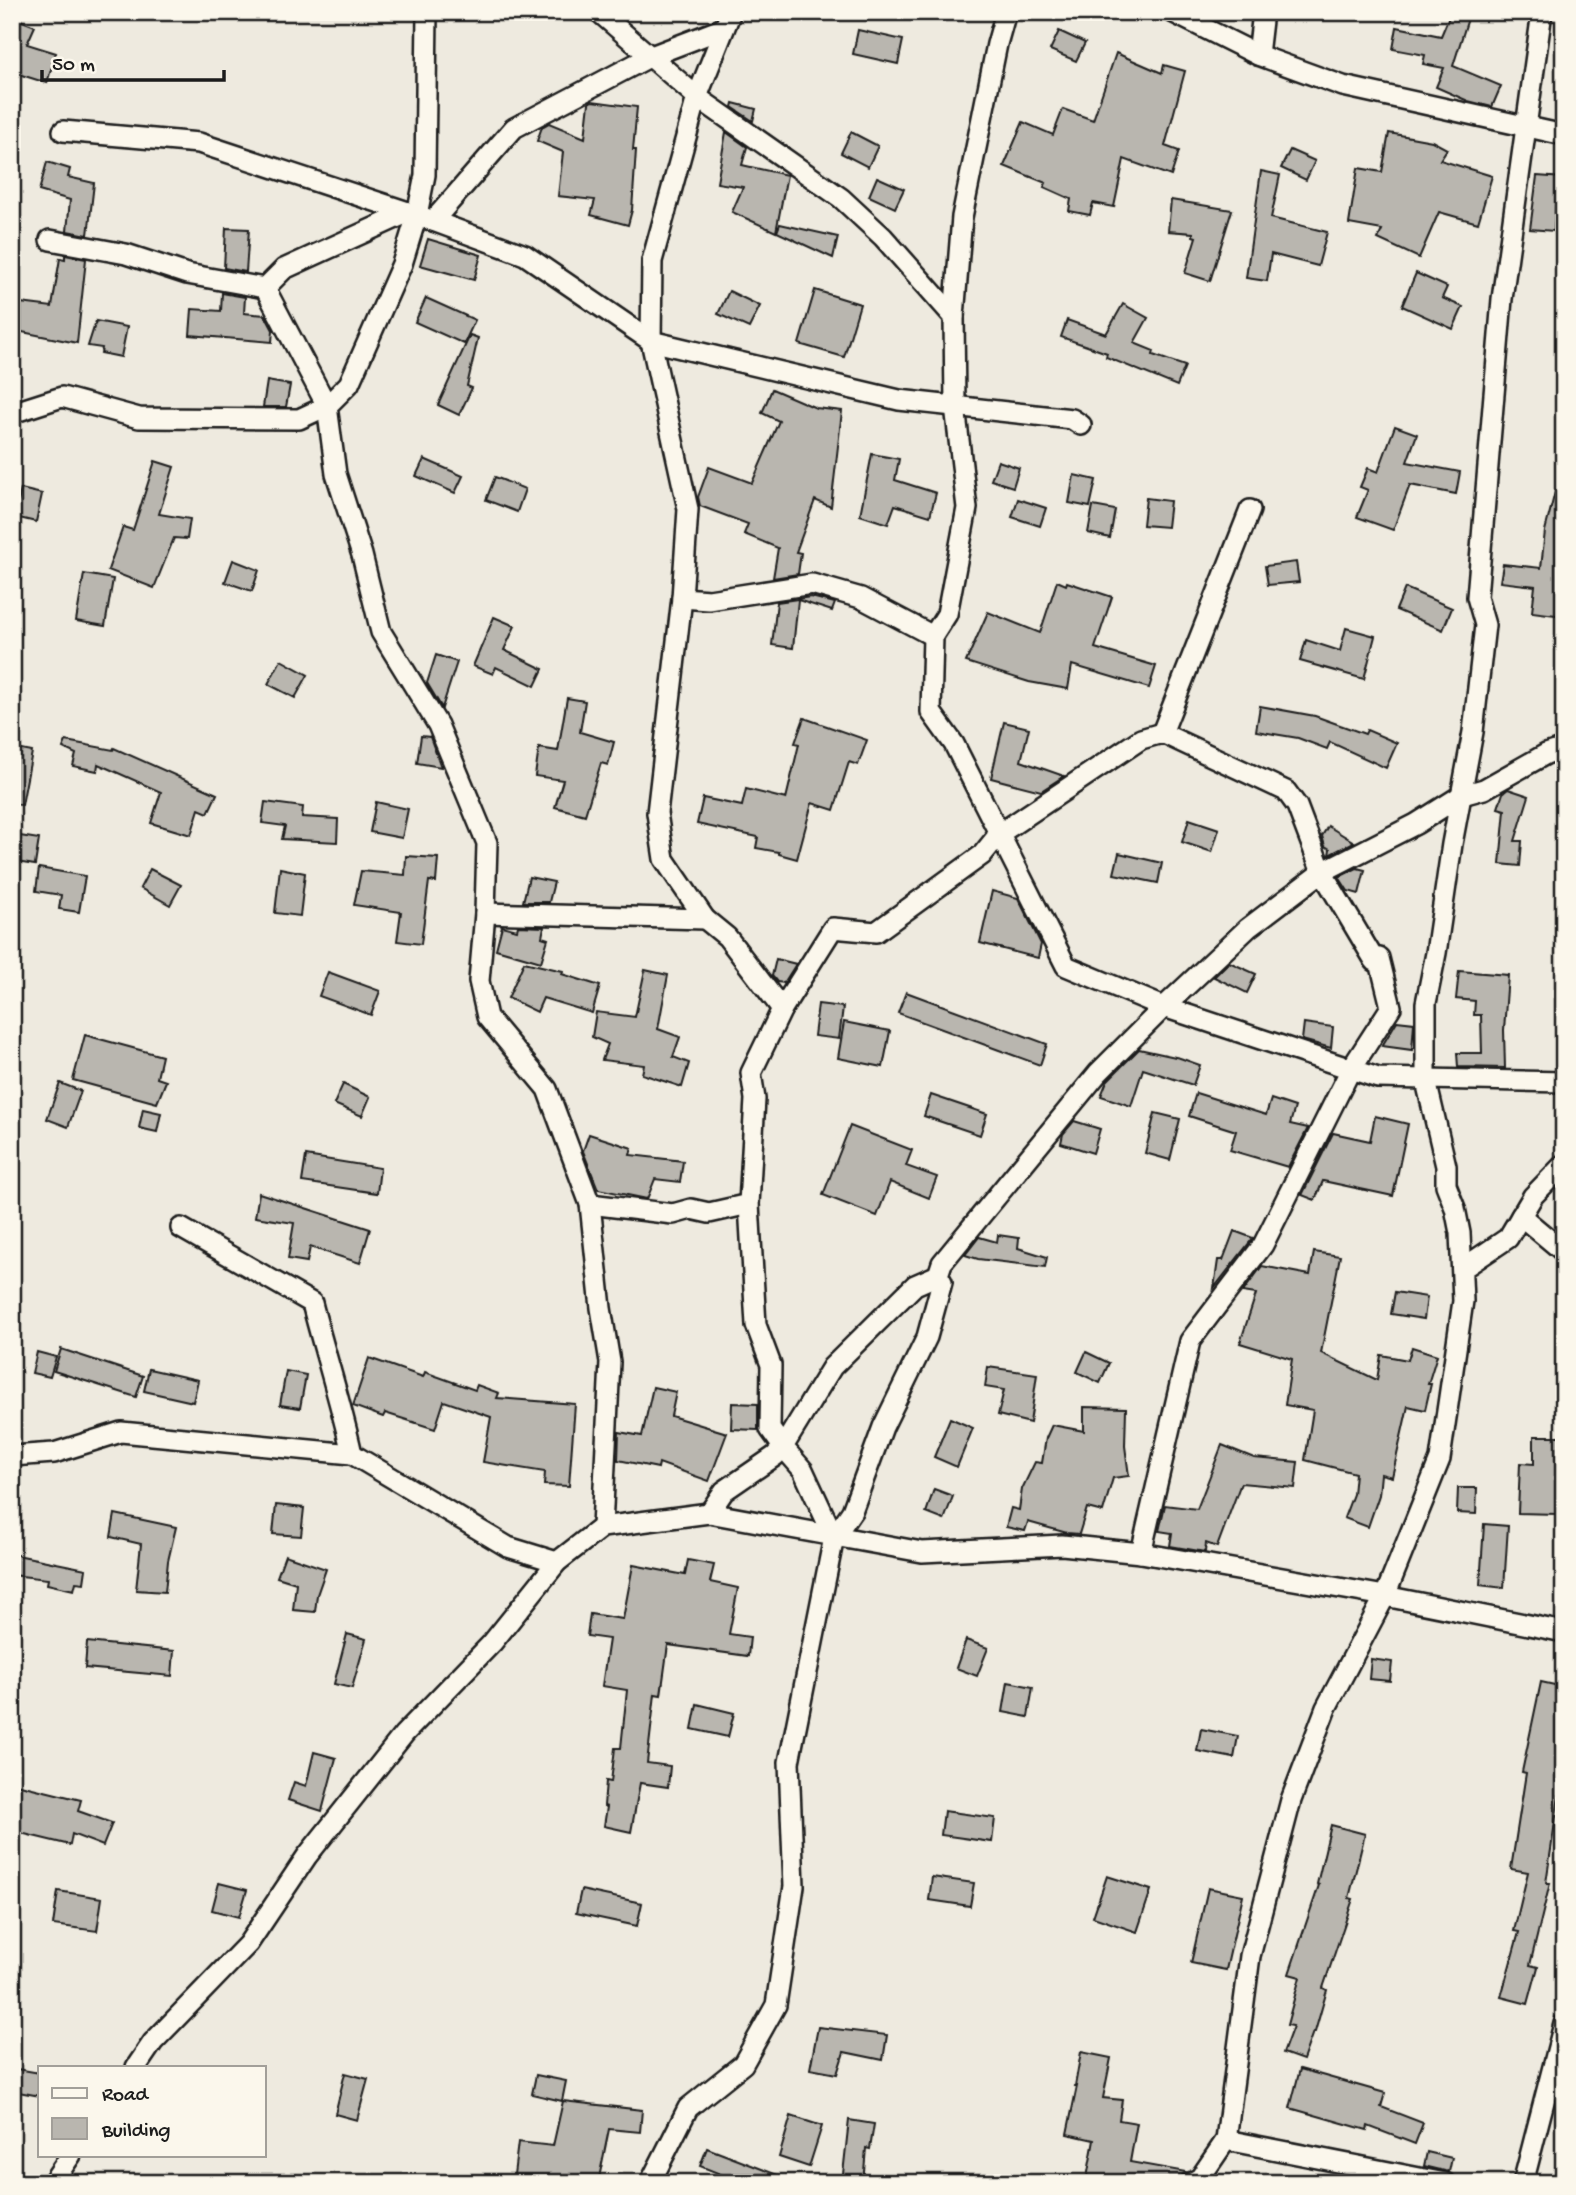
<svg xmlns="http://www.w3.org/2000/svg" width="1576" height="2195" font-family="'Gochi Hand',sans-serif">
<style>
.building{fill:#b9b6af;stroke:#1c1c1c;stroke-width:2}
.lines{fill:none;stroke-linecap:round;stroke-linejoin:round}
.minor-casing{stroke:#1c1c1c;stroke-width:24}
.minor{stroke:#fbf7ec;stroke-width:19}
</style>
<rect width="100%" height="100%" fill="#eeeadf"/>
<filter id="ink" filterUnits="userSpaceOnUse"><feTurbulence type="fractalNoise" baseFrequency=".0143" numOctaves="2"/><feDisplacementMap in="SourceGraphic" scale="14" xChannelSelector="R" yChannelSelector="G"/><feConvolveMatrix kernelMatrix="1 2 1 2 8 2 1 2 1" color-interpolation-filters="sRGB"/></filter>
<g filter="url(#ink)">
<g class="building">
<path d="M1451,12H1470L1453,66L1501,86L1492,107L1468,101L1436,87L1444,68L1423,64L1425,55L1393,49L1397,27L1441,36Z"/>
<path d="M12,17L35,26L27,44L56,53L47,83L15,73L12,79Z"/>
<path d="M858,30L903,40L898,64L853,54Z"/>
<path d="M1059,31L1085,43L1076,61L1050,50Z"/>
<path d="M1116,53L1162,73L1164,65L1185,71L1165,146L1179,151L1171,176L1124,159L1114,207L1093,203L1090,215L1069,211L1071,199L1044,187L1046,183L1004,166L1023,122L1053,135L1063,109L1093,120Z"/>
<path d="M592,101L637,107L633,150H636L632,210L628,225L591,215L595,200L558,196L563,152L537,141L542,127L549,123L585,138L589,103Z"/>
<path d="M733,103L756,109L753,121L732,107Z"/>
<path d="M726,132L747,147L742,165L787,175L776,232L732,212L743,187L717,183Z"/>
<path d="M851,132L878,146L868,167L841,153Z"/>
<path d="M1389,133L1432,141L1447,149L1440,160L1492,176L1478,223L1439,212L1419,258L1378,239L1382,230L1349,224L1358,168L1382,172Z"/>
<path d="M1290,150L1315,161L1306,180L1281,168Z"/>
<path d="M47,162L70,169L68,177L94,183L88,235L67,231L70,200L39,191Z"/>
<path d="M1261,171L1280,175L1271,218L1327,232L1318,266L1271,254L1267,281L1246,278Z"/>
<path d="M1537,176L1564,178V203L1556,202L1554,231L1530,229Z"/>
<path d="M877,177L904,189L895,208L869,196Z"/>
<path d="M1171,200L1232,210L1210,281L1185,273L1196,237L1193,236V233L1168,231Z"/>
<path d="M780,224L838,237L833,258L777,232Z"/>
<path d="M226,228L249,229L246,272L224,268Z"/>
<path d="M428,239L481,255L474,280L420,265Z"/>
<path d="M65,255L86,259L77,343L12,330V302L52,307L60,258L65,259Z"/>
<path d="M1416,273L1447,287L1442,298L1463,307L1453,329L1402,306Z"/>
<path d="M815,290L860,304L844,357L799,344Z"/>
<path d="M729,291L760,306L749,328L718,314Z"/>
<path d="M222,293L245,297L244,313L265,315L273,330L272,342L190,335L192,309L221,311Z"/>
<path d="M426,298L475,320L464,344L415,322Z"/>
<path d="M1123,304L1148,318L1134,343L1154,351L1153,355L1185,366L1177,386L1106,357L1107,353L1061,337L1067,320L1106,334Z"/>
<path d="M96,321L127,327L121,357L101,353L102,348L88,346Z"/>
<path d="M470,335L478,338L467,386L472,388L459,415L438,405Z"/>
<path d="M267,381L290,385L286,407H263Z"/>
<path d="M772,389L816,408L842,411L831,507L815,500L796,552L801,553L798,574L773,578L778,548L744,534L748,524L700,506L698,497L709,467L752,483L779,421L762,413Z"/>
<path d="M1395,426L1417,434L1407,462L1460,472L1456,494L1410,485L1393,530L1357,517L1368,490L1360,487L1368,468L1378,472Z"/>
<path d="M872,454L899,459L895,480L936,493L930,516L895,505L888,524L860,515Z"/>
<path d="M424,459L463,476L455,493L416,476Z"/>
<path d="M155,461L174,467L159,514L190,519L187,539L174,538L154,588L108,570L123,527L133,530Z"/>
<path d="M998,461L1019,468L1013,487L991,480Z"/>
<path d="M1074,475L1096,480L1090,507L1069,503Z"/>
<path d="M495,477L525,489L517,512L486,500Z"/>
<path d="M21,489L42,494L36,522L15,517Z"/>
<path d="M1555,492L1564,493V616L1532,612L1535,586L1500,582L1503,564L1541,568L1545,531Z"/>
<path d="M1146,498L1170,501L1167,527L1143,525Z"/>
<path d="M1018,499L1046,508L1040,526L1012,517Z"/>
<path d="M1093,506L1115,510L1110,538L1088,533Z"/>
<path d="M233,560L259,570L252,591L225,582Z"/>
<path d="M1296,562L1299,582L1268,585L1265,566Z"/>
<path d="M84,574L113,579L105,626L76,621Z"/>
<path d="M1057,581L1066,585L1067,582L1112,597L1095,648L1156,666L1149,688L1072,665L1068,689L1029,682L966,662L988,612L1040,633Z"/>
<path d="M1405,588L1452,608L1443,630L1396,610Z"/>
<path d="M811,597L835,603L832,611L798,600L793,648L772,645L777,602Z"/>
<path d="M494,617L515,626L504,650L543,669L535,686L496,667L493,674L473,666Z"/>
<path d="M1346,628L1375,636L1364,679L1300,661L1306,640L1340,651Z"/>
<path d="M436,655L457,662L442,708L427,683Z"/>
<path d="M281,660L308,675L295,698L268,684Z"/>
<path d="M567,698L585,701L580,732L614,742L608,765L601,763L585,815L555,807L563,780L535,776L539,748L558,751Z"/>
<path d="M1260,706L1315,716L1365,734L1367,730L1397,743L1386,768L1330,742L1327,749L1298,738L1256,731Z"/>
<path d="M804,718L867,740L858,765L849,762L834,810L812,803L797,859L779,854V852L756,848L758,837L697,824L703,798L742,806L746,789L786,799L799,744L795,743Z"/>
<path d="M1004,722L1029,728L1021,761L1064,776L1041,791L991,778Z"/>
<path d="M421,736L430,737L441,767L417,763Z"/>
<path d="M66,741L113,750L114,748L217,794L208,813L199,809L191,835L151,823L161,792L98,764L97,771L73,766L76,754L63,748Z"/>
<path d="M12,748L32,752L22,805L12,804Z"/>
<path d="M1508,789L1529,796L1515,841H1522L1520,866L1500,864L1505,810L1498,808L1503,793Z"/>
<path d="M265,802L303,807L302,817L338,819L337,842L282,839L285,826L262,823Z"/>
<path d="M376,802L408,809L402,838L370,832Z"/>
<path d="M1189,819L1219,829L1212,852L1182,842Z"/>
<path d="M1328,826L1354,842L1329,855L1330,849L1325,846L1322,836Z"/>
<path d="M20,836L39,839L35,865L16,862Z"/>
<path d="M1119,853L1162,863L1158,883L1114,874Z"/>
<path d="M406,856L438,858L436,882L429,881L421,944L397,941L401,912L354,905L361,871L405,875Z"/>
<path d="M39,868L85,876L79,912L59,909L61,895L36,891Z"/>
<path d="M280,868L305,873L300,916L275,913Z"/>
<path d="M1357,868L1365,870L1359,894L1348,891L1339,877Z"/>
<path d="M150,869L181,885L170,905L140,888Z"/>
<path d="M529,877L554,882L549,902H523Z"/>
<path d="M992,891L1018,898L1041,944L1038,958L980,943Z"/>
<path d="M502,926L517,930L518,926L544,927L542,937L548,939L541,962L496,949Z"/>
<path d="M776,959L796,964L784,983L777,982L772,976Z"/>
<path d="M524,962L563,971L562,974L600,986L592,1013L543,998L537,1012L508,998Z"/>
<path d="M1229,962L1256,974L1247,993L1214,977Z"/>
<path d="M645,970L668,975L658,1029L680,1037L673,1057L689,1063L682,1087L642,1074L644,1065L602,1060L608,1044L592,1037L596,1012L635,1017Z"/>
<path d="M1459,971L1508,975L1504,1030L1505,1068L1458,1067L1457,1053H1482L1481,1015H1474L1475,1001L1456,999Z"/>
<path d="M328,972L380,991L371,1015L319,996Z"/>
<path d="M906,992L1047,1044L1040,1065L898,1013Z"/>
<path d="M818,1004L843,1007L839,1039L814,1036Z"/>
<path d="M1397,1021L1414,1023L1412,1050L1382,1046Z"/>
<path d="M844,1022L890,1031L883,1067L838,1058Z"/>
<path d="M1304,1023L1333,1027L1331,1048L1302,1040Z"/>
<path d="M85,1035L162,1056L157,1078L166,1081L157,1103L73,1080Z"/>
<path d="M1139,1049L1180,1058L1200,1065L1193,1085L1143,1069L1131,1106L1101,1096L1107,1081Z"/>
<path d="M60,1083L81,1091L68,1127L47,1119Z"/>
<path d="M343,1084L370,1097L362,1116L334,1104Z"/>
<path d="M1196,1093L1266,1115L1271,1099L1295,1107L1290,1124L1308,1128L1288,1167L1230,1150L1236,1131L1189,1116Z"/>
<path d="M931,1095L987,1114L980,1135L924,1116Z"/>
<path d="M143,1109L161,1113L157,1132L139,1128Z"/>
<path d="M1155,1113L1180,1119L1170,1160L1145,1153Z"/>
<path d="M1375,1116L1408,1124L1393,1196L1323,1181L1315,1200L1302,1195L1333,1133L1370,1141Z"/>
<path d="M1074,1121L1100,1129L1093,1153L1061,1143L1063,1134Z"/>
<path d="M850,1126L912,1150L906,1166L937,1177L929,1198L890,1182L877,1216L823,1195Z"/>
<path d="M589,1134L632,1148L630,1155L683,1161L680,1182L655,1179L647,1199L598,1189L583,1151Z"/>
<path d="M306,1156L380,1168L377,1193L302,1182Z"/>
<path d="M259,1193L370,1229L360,1263L310,1247L307,1262L288,1259L294,1223L255,1217Z"/>
<path d="M1234,1231L1253,1238L1214,1288L1218,1260H1223Z"/>
<path d="M998,1235L1019,1238L1018,1248L1047,1257L1045,1267L978,1259L965,1255L979,1237L997,1242Z"/>
<path d="M1314,1252L1340,1256L1321,1353L1377,1380L1381,1355L1408,1360L1412,1347L1437,1355L1428,1384H1431L1425,1410L1408,1406L1392,1477L1381,1474L1379,1495L1368,1527L1344,1518L1353,1494L1355,1473L1305,1460L1313,1410L1285,1405L1292,1359L1240,1343L1256,1294L1243,1292L1262,1266L1310,1275Z"/>
<path d="M1395,1292L1427,1297L1424,1319L1391,1314Z"/>
<path d="M61,1349L143,1376L136,1397L54,1371Z"/>
<path d="M37,1352L56,1357L50,1377L32,1373Z"/>
<path d="M1086,1352L1109,1363L1100,1383L1077,1372Z"/>
<path d="M369,1358L423,1377L425,1372L475,1390L477,1385L499,1393L497,1398L575,1404L569,1486L544,1485L545,1472L483,1462L491,1417L444,1401L435,1429L385,1413L383,1417L353,1406Z"/>
<path d="M988,1367L1037,1374L1030,1423L998,1415L1004,1390L985,1387Z"/>
<path d="M149,1369L198,1380L193,1402L144,1391Z"/>
<path d="M286,1371L306,1375L300,1408L280,1405Z"/>
<path d="M653,1387L676,1392L671,1416L727,1433L709,1481L659,1463L658,1468L618,1460L619,1432L642,1436Z"/>
<path d="M732,1403L758,1404V1430L731,1429Z"/>
<path d="M1084,1407L1126,1408L1125,1446L1129,1476L1113,1478L1103,1512L1087,1508L1079,1534L1067,1533L1028,1522L1025,1531L1006,1527L1011,1508L1019,1510L1022,1489L1035,1462L1042,1463L1046,1438L1052,1425L1084,1431Z"/>
<path d="M950,1418L973,1428L957,1467L934,1457Z"/>
<path d="M1534,1436H1564V1459H1560L1557,1514L1518,1513L1520,1463L1534,1464Z"/>
<path d="M1222,1445L1254,1458L1298,1462L1295,1488L1241,1483L1217,1547L1206,1543L1205,1552L1170,1546L1172,1533L1159,1531L1165,1505L1197,1509Z"/>
<path d="M1458,1488H1477L1476,1514L1457,1513Z"/>
<path d="M934,1489L953,1496L944,1520L926,1513Z"/>
<path d="M276,1505L304,1508L301,1536L273,1534Z"/>
<path d="M115,1514L176,1527L168,1561L165,1592L136,1590L141,1544L111,1537Z"/>
<path d="M1484,1524L1508,1526L1504,1588L1480,1585Z"/>
<path d="M12,1554L86,1569L84,1583L76,1582L74,1590L47,1584L48,1579L12,1575Z"/>
<path d="M285,1555L326,1569L317,1595L315,1612L293,1610L296,1583L277,1577Z"/>
<path d="M688,1560L714,1565L710,1582L738,1588L729,1634L750,1637L748,1656L668,1645L661,1695L655,1694L647,1763L670,1766L668,1787L640,1783L631,1832L604,1826L607,1807L604,1806L606,1781L611,1782L615,1748H621L627,1690L602,1686L609,1639L587,1636L590,1614L623,1619L633,1565L685,1575Z"/>
<path d="M347,1634L366,1639L352,1688L334,1684Z"/>
<path d="M966,1640L988,1648L977,1676L956,1668Z"/>
<path d="M87,1642L174,1651L172,1676L85,1668Z"/>
<path d="M1371,1659L1392,1662L1390,1681L1369,1679Z"/>
<path d="M1008,1682L1033,1687L1028,1717L1003,1712Z"/>
<path d="M1541,1682L1564,1687V1762L1546,1883H1550L1530,1965L1538,1967L1528,2004L1501,1997L1519,1932L1514,1931L1528,1872L1511,1869L1526,1773L1522,1772Z"/>
<path d="M697,1704L734,1713L728,1737L692,1729Z"/>
<path d="M1201,1729L1238,1736L1234,1758L1197,1751Z"/>
<path d="M314,1752L336,1758L322,1811L288,1800L294,1782L306,1786Z"/>
<path d="M12,1783L81,1800L78,1811L112,1823L103,1846L72,1834L70,1845L12,1831Z"/>
<path d="M944,1811L995,1818L992,1842L941,1835Z"/>
<path d="M1331,1825L1365,1834L1349,1898L1353,1899L1323,1988L1327,1990L1315,2032H1313L1303,2060L1283,2053L1293,2026L1287,2025L1300,1977L1289,1974L1319,1885L1317,1884Z"/>
<path d="M1107,1876L1151,1890L1137,1932L1093,1917Z"/>
<path d="M932,1877L974,1883L970,1906L929,1900Z"/>
<path d="M219,1883L247,1890L239,1917L212,1910Z"/>
<path d="M1208,1888L1243,1895L1226,1970L1191,1963Z"/>
<path d="M581,1890L642,1903L637,1926L576,1913Z"/>
<path d="M58,1891L102,1898L97,1931L53,1925Z"/>
<path d="M818,2027L887,2035L883,2060L844,2052L837,2074L810,2069Z"/>
<path d="M1081,2052L1111,2058L1103,2098L1122,2100L1119,2120L1137,2123L1130,2162L1186,2172L1181,2176L1179,2183H1086L1094,2140L1067,2134L1077,2086H1075Z"/>
<path d="M17,2069L40,2073V2096L13,2091Z"/>
<path d="M1300,2069L1385,2093L1381,2107L1423,2123L1415,2144L1368,2126L1367,2130L1290,2108Z"/>
<path d="M345,2073L368,2079L357,2120L335,2114Z"/>
<path d="M536,2075L566,2081L562,2101L532,2094Z"/>
<path d="M563,2101L642,2110L640,2132L609,2129L598,2183H513L518,2142L553,2146Z"/>
<path d="M791,2116L822,2126L809,2167L779,2157Z"/>
<path d="M849,2120L874,2124L870,2149L866,2148L863,2183H842Z"/>
<path d="M707,2148L793,2181V2183H732L733,2179L700,2166Z"/>
<path d="M1427,2152L1452,2158L1449,2172L1424,2166Z"/>
</g>
<g class="lines">
<g class="minor-casing">
<g id="minor">
<path d="M599,12L697,97L841,198L883,237L954,317L955,406L967,508L947,614L933,636L931,712L954,744L1066,966L1164,1007L1378,1078L1564,1082"/>
<path d="M731,12L697,97L652,261L651,341L688,509L682,598L657,813L664,859L705,919L727,937L782,1009"/>
<path d="M1172,12L1258,55L1343,86L1564,135"/>
<path d="M1258,55L1263,12"/>
<path d="M63,131L199,143L417,215L525,255L651,341L899,400L1072,419L1081,425"/>
<path d="M433,221L514,128L651,56L724,28"/>
<path d="M50,240L126,254L187,274L265,288L327,406L336,474L362,555L381,632L438,725L487,843L485,913L479,981L487,1017L547,1089L590,1204L601,1308L610,1362L602,1527"/>
<path d="M265,288L284,269L409,212"/>
<path d="M954,317L962,217L997,44L1006,12"/>
<path d="M12,413L62,397L139,418L299,419L327,406L349,384L402,264L417,215L425,175L427,12"/>
<path d="M682,598L709,600L812,584L861,598L933,636"/>
<path d="M1162,733L1250,510"/>
<path d="M485,913L705,919"/>
<path d="M590,1204L673,1214L691,1209L709,1213L749,1204"/>
<path d="M1521,1216L1564,1252"/>
<path d="M181,1228L312,1303C325,1354 341,1403 352,1454"/>
<path d="M1462,1269L1508,1238L1533,1196L1564,1164"/>
<path d="M12,1456L54,1453L121,1432L352,1454L508,1547L557,1562"/>
<path d="M709,1513L724,1491L775,1456L783,1447L770,1429L771,1365L756,1325L749,1204L755,1099L751,1073L782,1009L833,928L876,932L982,855L999,834L1141,739L1162,733L1286,791L1297,806L1322,872L1375,961L1379,958L1391,1007L1351,1069L1263,1245L1190,1341L1141,1553"/>
<path d="M834,1537L803,1470L783,1447L832,1367L915,1285L938,1275"/>
<path d="M136,2067L153,2042L248,1944L307,1856L404,1734L492,1643L557,1562L602,1527L709,1513L922,1552L1062,1545L1141,1553L1385,1596L1564,1632"/>
<path d="M1226,2140L1445,2183"/>
<path d="M52,2183L71,2155"/>
<path d="M650,2183L688,2108L743,2064L776,2005L794,1886L789,1762L834,1537L852,1511L883,1427L927,1337L942,1282L938,1275L942,1263L1098,1073L1164,1007L1248,928L1322,872L1416,824L1462,795L1484,789L1546,754L1564,748"/>
<path d="M1191,2183L1200,2178L1226,2140L1250,1956L1291,1800L1326,1708L1385,1596L1440,1459L1463,1301L1460,1233L1455,1208L1446,1185V1166L1426,1081V1003L1436,953L1452,844L1473,732L1485,625L1477,597L1502,299L1542,12"/>
<path d="M1523,2183L1564,2024"/>
</g>
</g>
<use href="#minor" class="minor"/>
</g>
</g>
<rect width="1576" height="2195" fill="none" stroke="#fbf7ec" stroke-width="42"/>
<rect x="21" y="21" width="1534" height="2153" fill="none" stroke="#1c1c1c" stroke-width="2.5" filter="url(#ink)"/>
<rect x="38" y="2066" width="228" height="91" fill="#fbf7ec" stroke="#a29f99" stroke-width="2"/>
<rect x="52" y="2088" width="35" height="10" fill="#fbf7ec" stroke="#a29f99" stroke-width="2"/>
<text x="102" y="2100" font-size="21" fill="#1c1c1c">Road</text>
<rect x="52" y="2118" width="35" height="21" fill="#b9b6af" stroke="#a29f99" stroke-width="2"/>
<text x="102" y="2136" font-size="21" fill="#1c1c1c">Building</text>
<path d="M42 70v10h182v-10" fill="none" stroke="#1c1c1c" stroke-width="3.5"/>
<text x="52" y="70" font-size="21" fill="#1c1c1c" stroke="#fbf7ec" stroke-width="5" paint-order="stroke">50 m</text>
</svg>
